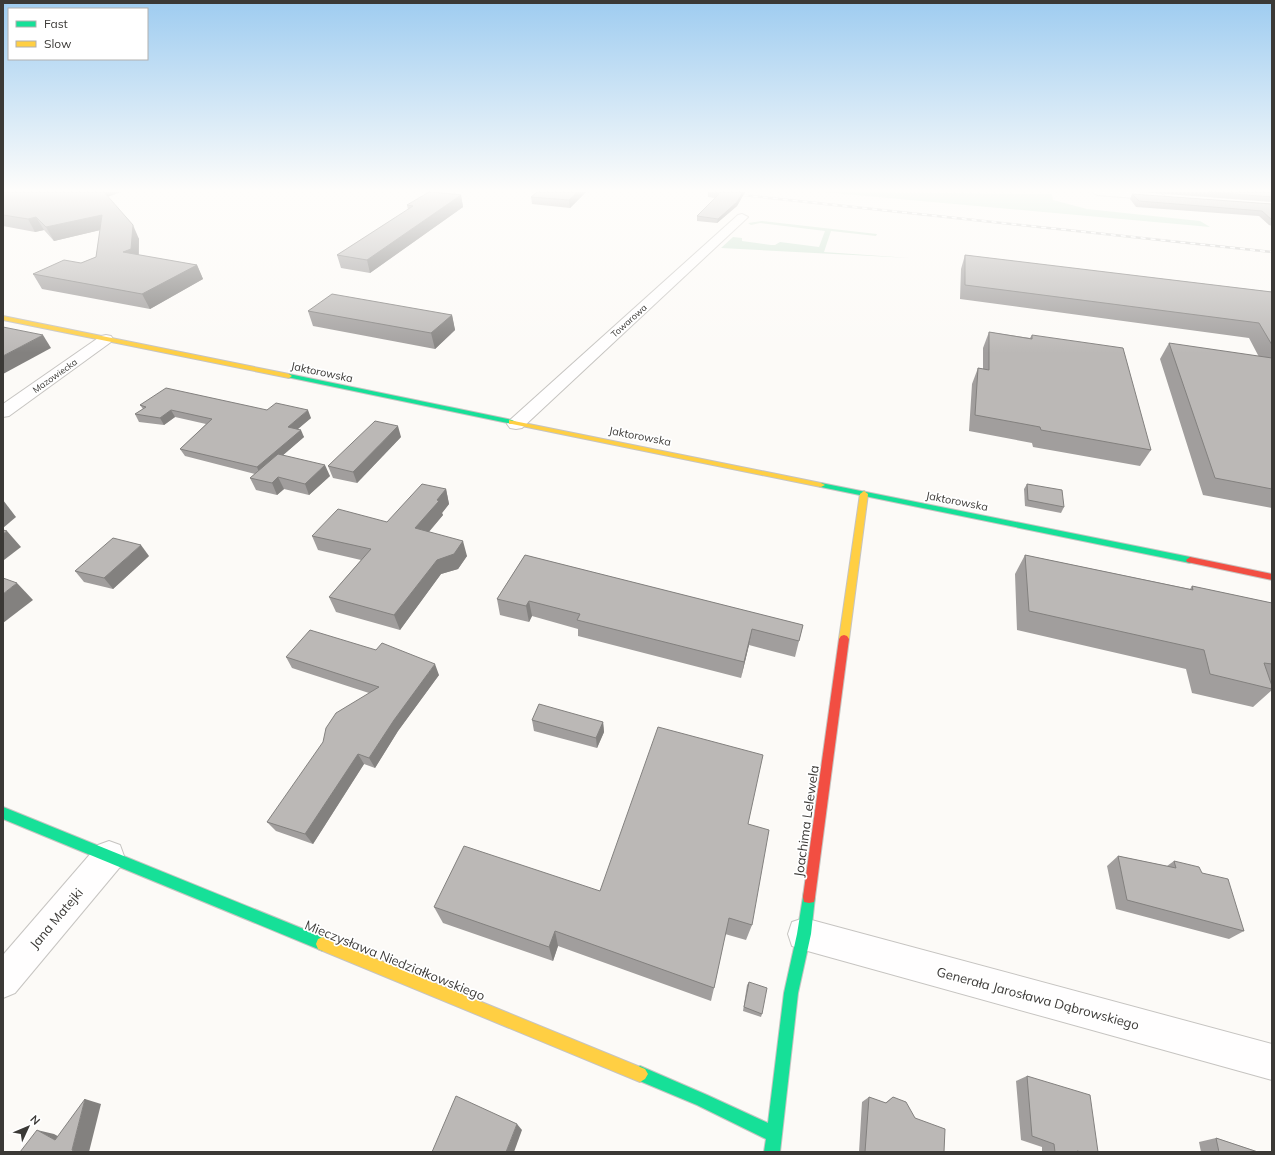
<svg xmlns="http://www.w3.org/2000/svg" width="1275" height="1155" font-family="Mulish,sans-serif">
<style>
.green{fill:#d1e5d5}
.forest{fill:#cde7d4}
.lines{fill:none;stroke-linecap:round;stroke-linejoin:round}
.street-casing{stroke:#c6c4c1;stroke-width:2}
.fast-casing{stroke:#c6c4c1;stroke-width:2}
.slow-casing{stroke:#c6c4c1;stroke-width:2}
.jam-casing{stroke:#c6c4c1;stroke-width:2}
.street{fill:#fffefe;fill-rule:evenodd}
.fast{fill:#16e098;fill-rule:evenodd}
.slow{fill:#ffcf43;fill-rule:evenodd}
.jam{fill:#f24e42;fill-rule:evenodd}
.rail-casing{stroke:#c9c9c7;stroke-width:2.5}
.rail{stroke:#fff;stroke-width:1.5;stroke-dasharray:5;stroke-linecap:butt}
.wall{fill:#a19e9d}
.shaded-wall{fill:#83817f}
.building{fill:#bbb8b6;stroke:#83817f}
.labels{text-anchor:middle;stroke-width:3.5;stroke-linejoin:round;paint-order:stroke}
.far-street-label{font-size:9px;fill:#3b3936;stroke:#fff}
.street-label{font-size:11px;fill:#3b3936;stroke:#fff}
.near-street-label{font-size:13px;fill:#3b3936;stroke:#fff}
</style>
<rect width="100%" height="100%" fill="#fcfaf7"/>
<path class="green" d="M762,221L877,234L876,236L831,231L824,252L910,258L721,248L733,237L742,238V241L771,245H775L780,242L819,247L825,231L760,223L751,225L748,223Z"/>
<path class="forest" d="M822,192L1052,194L1053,200L1087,209L1200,221L1210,227Z"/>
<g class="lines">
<g class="street-casing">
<g id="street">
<path d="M1092,192C1104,191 1160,189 1166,197L1161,200L1097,195Z"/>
<path d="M742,214L748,217L746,219L522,428L516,429L510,428L507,424L510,420L738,215Z"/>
<path d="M106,335L111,336L113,339L111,342L9,416L3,417V404L101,336Z"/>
<path d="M109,841L120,845L124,856L120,867L15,993L3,998V955L98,845Z"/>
<path d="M804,918L1272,1044V1080L804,950L792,946L788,934L792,922Z"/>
</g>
</g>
<g class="fast-casing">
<g id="fast">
<path d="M289,374L512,420L516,422L512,424L287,377V375Z"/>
<path d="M818,483H821L1190,557L1194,560L1190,563L821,487L817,485Z"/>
<path d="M3,807L328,939L330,944L328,949L323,951L3,819Z"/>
<path d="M809,891L814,892L815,897L811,934L798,993L780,1152H764L766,1139L697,1105L635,1079L632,1074L635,1069L640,1066L707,1095L768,1123L784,993L797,934L803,897L804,892Z"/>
</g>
</g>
<g class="slow-casing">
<g id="slow">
<path d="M3,316L289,374L292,376L289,378L3,320Z"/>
<path d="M509,420L821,483L825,485L821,487L512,424H509Z"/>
<path d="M864,491L868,494L849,639L847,642H841L839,639L860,494Z"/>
<path d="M323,937L645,1069L648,1074L645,1079L640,1082L318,949L316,944L318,939Z"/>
</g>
</g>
<g class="jam-casing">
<g id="jam">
<path d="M1190,557L1272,574V580L1187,562L1186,560Z"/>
<path d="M844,635L847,636L849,639L815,897L814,902L809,903L804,902L803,897L839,639L841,636Z"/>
</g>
</g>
<use href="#street" class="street"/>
<use href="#fast" class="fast"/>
<use href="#slow" class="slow"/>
<use href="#jam" class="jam"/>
<g class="rail-casing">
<path id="rail" d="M733,194L1272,252"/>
</g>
<use href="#rail" class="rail"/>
</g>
<g class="wall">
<path d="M3,192L108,197L139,239V255L197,265L203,279L150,309L42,289L33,274L81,263L96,257L100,230L54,241L44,230L35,232L3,226Z"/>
<path d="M586,192L570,208L532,204L531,197Z"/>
<path d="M709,192H745L737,206L717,223L697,221V216L715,198L708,197V193Z"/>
<path d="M1139,192H1272V202Z"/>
<path d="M1132,194L1272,204V226L1269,225L1259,216L1136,207L1130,199Z"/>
<path d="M461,195L463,207L370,273L341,268L337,255L408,210L407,205Z"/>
<path d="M965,255L1272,292V508L1203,495L1160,359L1169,343L1259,357L1249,338L960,299L961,269Z"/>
<path d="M308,311L452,315L455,330L435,349L313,326Z"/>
<path d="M989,332L1030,338L1032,335L1151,450L1140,466L1033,447L1032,443L969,431L972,384L978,368L983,369V348Z"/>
<path d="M140,405L267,410L311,418L297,429L304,437L283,455L330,476L309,495L284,489L277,495L256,490L250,478L255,474L185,456L180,449L206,424L175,417L164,425L139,422L135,414L143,409Z"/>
<path d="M401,437L357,483L333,478L328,466Z"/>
<path d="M1027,484L1064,507L1061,513L1025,506L1024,489Z"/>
<path d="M446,489L449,504L442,513L443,515L429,532L467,556L458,569L441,574L400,630L336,612L329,597L361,560L318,550L312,536L387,522Z"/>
<path d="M525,555L803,625L795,657L749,645L741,678L578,636V629L532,616L529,622L500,615L497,599Z"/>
<path d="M1025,555L1190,589L1192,586L1272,603V690L1253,707L1192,693L1186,669L1017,630L1015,574Z"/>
<path d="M149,556L113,589L84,582L75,571Z"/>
<path d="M286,657L439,675L398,731L375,768L364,764L313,844L276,831L267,822L369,693L292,668Z"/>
<path d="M532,720L603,722L604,732L597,748L534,731Z"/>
<path d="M748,824L752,925L746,940L725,934L714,988L711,1001L558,946L553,961L443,923L434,907L600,891Z"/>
<path d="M1118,856L1167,866L1174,861L1202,873L1244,931L1229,939L1116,909L1107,866Z"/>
<path d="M749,982L762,1014L761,1017L743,1011L747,985Z"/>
<path d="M1027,1076L1098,1152H1042V1147L1021,1140L1016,1081Z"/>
<path d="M869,1097L885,1103L893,1097L915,1118L944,1152H859L862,1102Z"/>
<path d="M1216,1138L1258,1152H1201L1199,1142Z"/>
</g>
<g class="shaded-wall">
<path d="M102,192H121L105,198Z"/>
<path d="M578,192H586L570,208L569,200Z"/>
<path d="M743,192H745L737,206L717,223L718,219Z"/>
<path d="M461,195L463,207L370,273L367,260Z"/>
<path d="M102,215L109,228L54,241L46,227Z"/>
<path d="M36,217L44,230L35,232L28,219Z"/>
<path d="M133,225L139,239L138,263L123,252Z"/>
<path d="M197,265L203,279L150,309L142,294Z"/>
<path d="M452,315L455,330L435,349L431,333Z"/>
<path d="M43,335L51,348L3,374V356Z"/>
<path d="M171,410L175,417L164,425L160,418Z"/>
<path d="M308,410L311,418L291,435L288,427Z"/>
<path d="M398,426L401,437L357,483L353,472Z"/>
<path d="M301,430L304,437L260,475L257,467Z"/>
<path d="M325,465L330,476L309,495L305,484Z"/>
<path d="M278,477L284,489L277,495L272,483Z"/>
<path d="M446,489L449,504L442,513L443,515L419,543L415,528Z"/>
<path d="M3,500L16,517L3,528Z"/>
<path d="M7,531L21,547L4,560L3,558V534Z"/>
<path d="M463,541L467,556L458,569L441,574L400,630L394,615L437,560Z"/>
<path d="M141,545L149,556L113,589L104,578Z"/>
<path d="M17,583L33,600L3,623V594Z"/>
<path d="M529,601L532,616L529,622L526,606Z"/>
<path d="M752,629L749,645L741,678L744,662Z"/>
<path d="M435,664L439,675L398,731L375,768L369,758L394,720Z"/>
<path d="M603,722L604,732L597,748L596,738Z"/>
<path d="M358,754L364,764L313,844L305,834Z"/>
<path d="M555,931L558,946L553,961L549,947Z"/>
<path d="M85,1099L101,1104L89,1152H75L72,1150Z"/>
<path d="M517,1124L522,1130L514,1152H506Z"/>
<path d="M37,1130L54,1134L72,1144L55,1140Z"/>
</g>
<g class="building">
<path d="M3,192H104L133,225L131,249L123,252L197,265L142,294L33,274L64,260L81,263L96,257L102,215L46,227L36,217L28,219L3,215Z"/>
<path d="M429,192H434L461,195L367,260L337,255L413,206L407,205Z"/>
<path d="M537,192H578L569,200L531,197Z"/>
<path d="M709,192H743L737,202L718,219L697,216L719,194L708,193Z"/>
<path d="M1208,192H1272V197Z"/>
<path d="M1132,194L1272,204V220L1262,211L1139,201Z"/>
<path d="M965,255L1272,292V345L1259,323L965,285Z"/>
<path d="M332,294L452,315L431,333L308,311Z"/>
<path d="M3,327L43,335L3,356Z"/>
<path d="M989,332L1032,339V335L1123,348L1151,450L1041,430L1040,427L975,415L978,368L989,370Z"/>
<path d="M1169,343L1272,358V489L1215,478Z"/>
<path d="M166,388L267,410L276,403L308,410L288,427L301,430L257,467L180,449L212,419L171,410L160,418L135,414L146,407L140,405Z"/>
<path d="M375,421L398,426L353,472L328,466Z"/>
<path d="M278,454L325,465L305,484L278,477L272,483L250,478Z"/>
<path d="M422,484L446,489L437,500L439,501L415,528L463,541L454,554L437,560L394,615L329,597L371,549L312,536L338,509L387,522Z"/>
<path d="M1027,484L1062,490L1064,507L1028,500Z"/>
<path d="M3,530L7,531L3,534Z"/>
<path d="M113,538L141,545L104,578L75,571Z"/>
<path d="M525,555L803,625L799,641L752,629L744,662L577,620L580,614L529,601L526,606L497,599Z"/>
<path d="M1025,555L1193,590L1192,586L1272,603V664L1264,663L1272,686V689L1210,674L1204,650L1029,611Z"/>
<path d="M3,578L17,583L3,594Z"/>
<path d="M310,630L376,650L382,643L435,664L394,720L369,758L358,754L305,834L267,822L323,742L326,728L336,713L379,687L286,657Z"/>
<path d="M539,704L603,722L596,738L532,720Z"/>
<path d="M658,727L763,755L748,824L769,830L752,925L729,918L714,988L555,931L549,947L434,907L464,846L600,891Z"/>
<path d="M1118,856L1176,868L1174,861L1199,867L1202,873L1228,879L1244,931L1127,900Z"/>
<path d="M749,982L767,988L762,1014L744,1007Z"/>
<path d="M1027,1076L1090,1095L1098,1152H1081L1077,1151V1152H1055L1054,1144L1032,1136Z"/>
<path d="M456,1096L517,1124L506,1152H432Z"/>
<path d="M869,1097L886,1103L893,1097L906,1102L915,1118L945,1129L944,1152H865Z"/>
<path d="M85,1099L72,1150L75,1152H20L37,1130L55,1140Z"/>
<path d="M1216,1138L1258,1152H1219Z"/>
</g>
<linearGradient id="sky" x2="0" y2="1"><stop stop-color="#9eccf0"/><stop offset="0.54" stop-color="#fefdfb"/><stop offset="1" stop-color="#fefdfb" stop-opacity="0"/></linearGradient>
<rect width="1275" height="353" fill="url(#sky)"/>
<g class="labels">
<g class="far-street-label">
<text transform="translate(629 321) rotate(-42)" y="3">Towarowa</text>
<text transform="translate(55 376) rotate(-35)" y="3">Mazowiecka</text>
</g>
<g class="street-label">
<text transform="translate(322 372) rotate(12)" y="4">Jaktorowska</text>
<text transform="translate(640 436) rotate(11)" y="4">Jaktorowska</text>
<text transform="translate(957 501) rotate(11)" y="4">Jaktorowska</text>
</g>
<g class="near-street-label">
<text transform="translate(806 821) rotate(-82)" y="5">Joachima Lelewela</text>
<text transform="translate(56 918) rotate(-50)" y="5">Jana Matejki</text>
<text transform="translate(395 960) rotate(22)" y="5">Mieczysława Niedziałkowskiego</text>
<text transform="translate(1038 998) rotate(15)" y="5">Generała Jarosława Dąbrowskiego</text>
</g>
</g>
<rect width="1275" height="1155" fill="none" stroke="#3b3936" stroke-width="8"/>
<rect x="8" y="8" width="140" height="52" fill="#ffffff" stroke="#b1b0af"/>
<rect x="16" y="21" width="20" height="6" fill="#16e098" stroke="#b1b0af"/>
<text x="44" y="28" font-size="12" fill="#3b3936">Fast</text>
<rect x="16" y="41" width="20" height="6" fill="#ffcf43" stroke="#b1b0af"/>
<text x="44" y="48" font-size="12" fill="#3b3936">Slow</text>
<g transform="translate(28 1127) rotate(46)" stroke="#ffffff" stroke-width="3" paint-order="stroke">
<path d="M0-3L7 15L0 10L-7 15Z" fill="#3b3936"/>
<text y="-6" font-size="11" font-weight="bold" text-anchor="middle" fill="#3b3936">N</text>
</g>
</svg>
